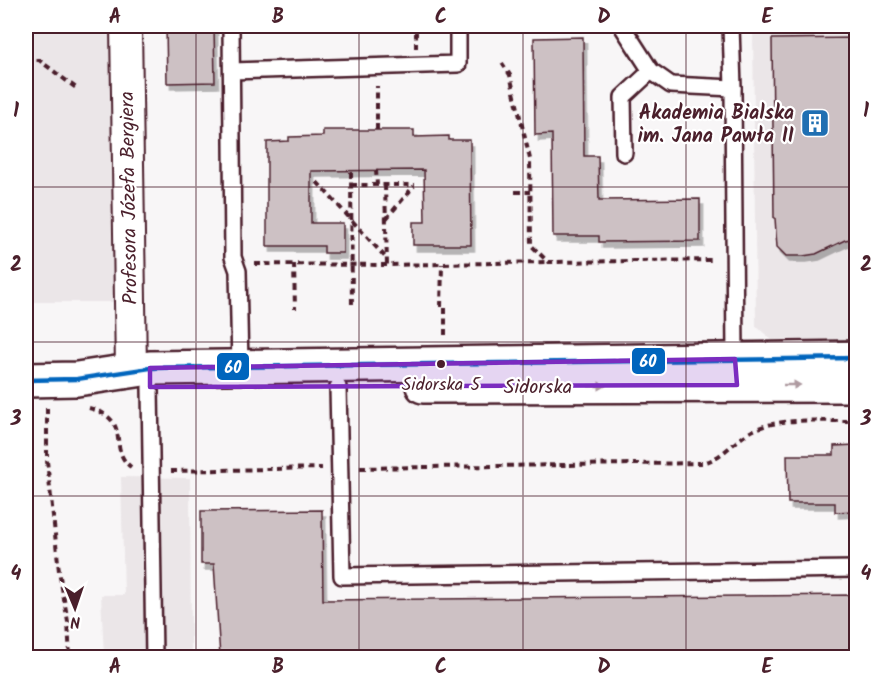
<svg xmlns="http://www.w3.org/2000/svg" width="882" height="683" font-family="Kalam,sans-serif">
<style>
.built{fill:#ebe6e8}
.building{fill:#cdc1c4;stroke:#4a1f2b;stroke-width:1.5;filter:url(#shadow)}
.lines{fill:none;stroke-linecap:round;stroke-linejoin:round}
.service-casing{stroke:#4a1f2b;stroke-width:20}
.minor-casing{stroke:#4a1f2b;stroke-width:34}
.tertiary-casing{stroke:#4a1f2b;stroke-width:38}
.path{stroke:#4a1f2b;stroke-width:4;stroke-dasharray:6 4.5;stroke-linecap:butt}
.service{stroke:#fff;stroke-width:15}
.minor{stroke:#fff;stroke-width:30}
.tertiary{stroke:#fff;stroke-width:33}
.bus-1-casing{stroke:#fff;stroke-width:9}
.bus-1{stroke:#0065bd;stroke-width:4.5}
.oneway{fill:#ae9aa0}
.marked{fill:#7b2cbf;fill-opacity:0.2;stroke:#7b2cbf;stroke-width:4.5;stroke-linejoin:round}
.grid{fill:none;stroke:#4a1f2b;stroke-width:1.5;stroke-opacity:0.55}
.bus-dot{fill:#4a1f2b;stroke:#fff;stroke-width:2}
.labels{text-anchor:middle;stroke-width:4.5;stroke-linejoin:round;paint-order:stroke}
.bus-label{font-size:18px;fill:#4a1f2b;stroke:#fff}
.poi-label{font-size:20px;font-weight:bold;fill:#4a1f2b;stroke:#fff;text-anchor:end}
.street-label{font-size:20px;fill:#4a1f2b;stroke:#fff}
.line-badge{stroke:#fff;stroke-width:2}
.badge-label{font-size:16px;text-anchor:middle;font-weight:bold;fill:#fff}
.neatline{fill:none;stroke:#4a1f2b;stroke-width:2}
.grid-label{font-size:20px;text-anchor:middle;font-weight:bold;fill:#4a1f2b}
</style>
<defs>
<filter id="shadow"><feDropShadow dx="3.5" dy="6" stdDeviation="0" flood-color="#0004"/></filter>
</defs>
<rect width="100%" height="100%" fill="#f8f6f7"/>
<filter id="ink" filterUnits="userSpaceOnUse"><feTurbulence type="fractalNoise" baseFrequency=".0167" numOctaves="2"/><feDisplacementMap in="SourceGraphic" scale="12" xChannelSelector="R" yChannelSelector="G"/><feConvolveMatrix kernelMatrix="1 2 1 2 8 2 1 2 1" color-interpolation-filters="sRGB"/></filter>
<g filter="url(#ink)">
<g class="built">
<path d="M26,26H110L114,302H26Z"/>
<path d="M753,26H856V339L772,340L756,326Z"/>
<path d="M121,477L190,478L191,651L856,642V657H104L101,595H124Z"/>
</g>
<g class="building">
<path d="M166,26H214L215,82L167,83Z"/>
<path d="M583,37L584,156H598L599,200L700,199V241L599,242V236H553L552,134L535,135L534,38Z"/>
<path d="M856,38V238L845,240L816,254L803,256H786L777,247L775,218H774L772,39Z"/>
<path d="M323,130H414V137L449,136V140H470L471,245H413V222H425L424,170L311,171V223H343V253H324V246H267V142L289,141V137L323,136Z"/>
<path d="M856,445V511L835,512V503H788L787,455H834V446Z"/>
<path d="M322,510L323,600L855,595V657H220L214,564H201V511Z"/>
</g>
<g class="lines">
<g class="service-casing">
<g id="service">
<path d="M231,26L233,257L238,271L240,367"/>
<path d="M622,26L651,71L671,85L733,88L735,359"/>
<path d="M731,26L733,88"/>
<path d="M232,71L458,64V26"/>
<path d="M624,153L623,97L651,71"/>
<path d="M150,387L154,658"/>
<path d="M338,387L342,576L856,569"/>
</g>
</g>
<g class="minor-casing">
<path id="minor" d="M126,26L131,370"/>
</g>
<g class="tertiary-casing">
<g id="tertiary">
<path d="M26,380L77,379L150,368L856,358"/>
<path d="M423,386L856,385"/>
</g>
</g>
<g class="path">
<path d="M416,48V26"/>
<path d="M26,60H39L76,88"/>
<path d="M502,63L510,75L530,159L531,245L548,262L715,260"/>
<path d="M377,130V86"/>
<path d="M376,170L377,185"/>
<path d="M351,172L352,308"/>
<path d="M317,182L386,258"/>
<path d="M351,185H415"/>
<path d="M385,185L387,265"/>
<path d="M515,192H530"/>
<path d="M386,219L414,186"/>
<path d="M255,264L387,265L547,262"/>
<path d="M294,264L295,309"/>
<path d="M441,307L442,264"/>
<path d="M445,335V307"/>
<path d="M47,408V461L59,571L68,622L70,658"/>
<path d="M89,408C134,420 106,448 131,467"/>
<path d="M360,468L703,463C723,458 735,439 754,430C784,416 824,422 856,421"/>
<path d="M171,471L322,468"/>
</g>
<use href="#service" class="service"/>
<use href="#minor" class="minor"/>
<use href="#tertiary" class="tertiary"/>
<g class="bus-1-casing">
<path id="bus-1" d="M26,380L77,379L150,368L856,358"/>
</g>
<use href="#bus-1" class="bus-1"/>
</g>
<defs><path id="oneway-solid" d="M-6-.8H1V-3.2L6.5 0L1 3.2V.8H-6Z" transform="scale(1.5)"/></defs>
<g class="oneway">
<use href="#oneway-solid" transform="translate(792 385)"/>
<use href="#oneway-solid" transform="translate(597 386)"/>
</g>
</g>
<path class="marked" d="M735,359L737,385L150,387V368Z"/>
<path class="grid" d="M196,26V658M359,26V658M523,26V658M686,26V658M26,187H856M26,342H856M26,496H856"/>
<defs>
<g id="building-square" transform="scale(1.5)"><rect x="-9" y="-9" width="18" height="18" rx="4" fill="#1f6fb2" stroke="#fff"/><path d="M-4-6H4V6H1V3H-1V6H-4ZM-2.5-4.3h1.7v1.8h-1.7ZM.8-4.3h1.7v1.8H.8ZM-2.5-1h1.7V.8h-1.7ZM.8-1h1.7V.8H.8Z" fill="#fff"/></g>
</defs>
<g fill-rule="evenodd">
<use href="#building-square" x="815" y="123"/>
</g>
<circle class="bus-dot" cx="441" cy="364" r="5"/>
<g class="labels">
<g class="bus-label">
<text x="441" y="390">Sidorska 5</text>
</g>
<g class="poi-label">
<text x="794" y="119">Akademia Bialska<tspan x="794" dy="23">im. Jana Pawła II</tspan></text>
</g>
<g class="street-label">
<text transform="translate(128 198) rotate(-91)" y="7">Profesora Józefa Bergiera</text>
<text x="538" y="393">Sidorska</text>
</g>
</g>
<g class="line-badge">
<rect x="631" y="347" width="35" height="28" rx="6" fill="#0065bd"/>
<rect x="216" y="352" width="34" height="29" rx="6" fill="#0065bd"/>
</g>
<g class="badge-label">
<text x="648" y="367">60</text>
<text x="233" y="373">60</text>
</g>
<rect width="882" height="683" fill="none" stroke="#fff" stroke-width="66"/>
<g transform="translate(75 608) rotate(178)" stroke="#ffffff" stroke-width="4.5" paint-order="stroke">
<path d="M0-4.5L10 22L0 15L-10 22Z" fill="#4a1f2b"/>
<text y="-9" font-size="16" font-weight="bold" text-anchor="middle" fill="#4a1f2b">N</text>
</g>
<rect x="33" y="33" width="816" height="617" class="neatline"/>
<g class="grid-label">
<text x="115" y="23">A</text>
<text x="278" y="23">B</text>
<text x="441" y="23">C</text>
<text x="604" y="23">D</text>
<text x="767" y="23">E</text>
<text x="16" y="117">1</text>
<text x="866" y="117">1</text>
<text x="16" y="271">2</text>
<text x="866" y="271">2</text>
<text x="16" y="425">3</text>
<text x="866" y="425">3</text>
<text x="16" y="580">4</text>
<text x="866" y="580">4</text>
<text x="115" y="673">A</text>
<text x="278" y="673">B</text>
<text x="441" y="673">C</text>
<text x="604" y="673">D</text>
<text x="767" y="673">E</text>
</g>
</svg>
